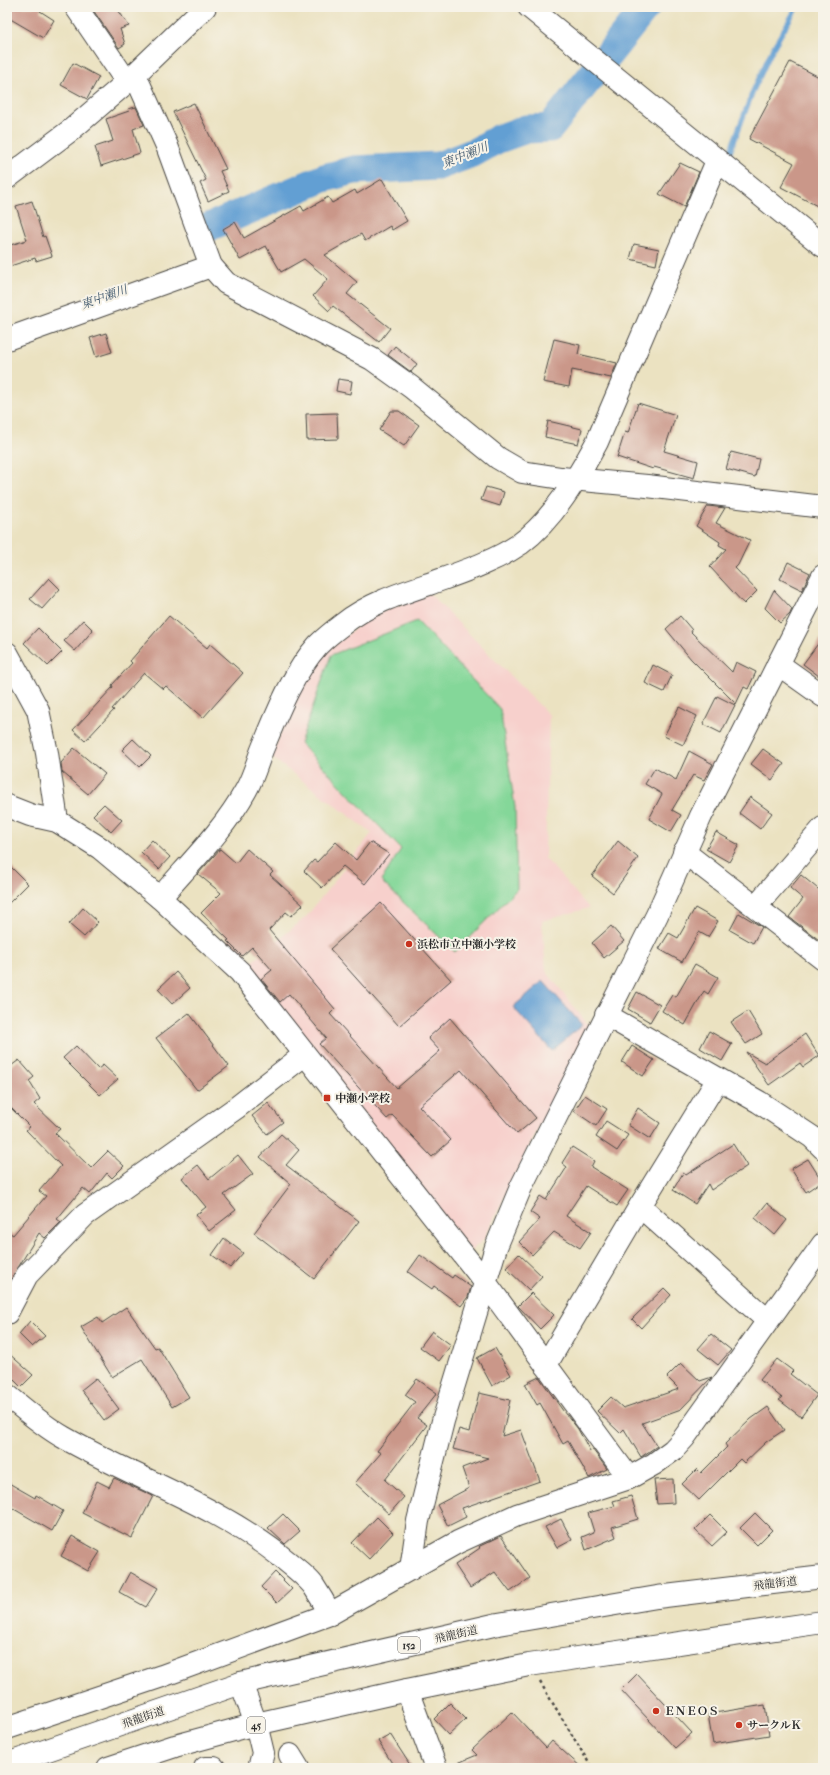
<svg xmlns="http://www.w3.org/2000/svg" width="830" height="1775" font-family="'IM FELL French Canon','Noto Serif JP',serif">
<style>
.built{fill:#f7d0cc}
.green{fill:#84d799;stroke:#588162}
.water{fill:#629fd3;stroke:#46657f}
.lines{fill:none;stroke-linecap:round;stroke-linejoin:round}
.stream{stroke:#629fd3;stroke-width:5}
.river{stroke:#629fd3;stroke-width:29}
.building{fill:#ca9789}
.minor-casing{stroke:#484642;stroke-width:24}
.major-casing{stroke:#484642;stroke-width:24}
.highway-casing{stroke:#484642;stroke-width:24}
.path{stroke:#484642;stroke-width:2.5;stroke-dasharray:3 3;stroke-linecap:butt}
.minor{stroke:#fff;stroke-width:22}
.major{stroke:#fff;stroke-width:22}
.highway{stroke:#fff;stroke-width:22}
.poi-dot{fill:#c8321e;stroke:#f7f3e8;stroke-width:1.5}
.labels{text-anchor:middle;stroke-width:4;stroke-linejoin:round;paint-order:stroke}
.shield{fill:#f7f3e8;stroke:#686764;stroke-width:1}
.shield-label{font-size:10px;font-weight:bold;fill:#2b2b2b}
.poi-label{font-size:11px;font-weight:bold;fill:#2b2b2b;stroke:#f7f3e8;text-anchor:start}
.street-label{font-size:11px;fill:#2b2b2b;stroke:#f7f3e8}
.water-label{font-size:12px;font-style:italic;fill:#41596e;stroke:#f7f3e8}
</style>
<rect width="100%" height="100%" fill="#f7f3e8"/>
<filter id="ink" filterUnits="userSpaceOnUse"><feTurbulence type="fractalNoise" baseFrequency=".025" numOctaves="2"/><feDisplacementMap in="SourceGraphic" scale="8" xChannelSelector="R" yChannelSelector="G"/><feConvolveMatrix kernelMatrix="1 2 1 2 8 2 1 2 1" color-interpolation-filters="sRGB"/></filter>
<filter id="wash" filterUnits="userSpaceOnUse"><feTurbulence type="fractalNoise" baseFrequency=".012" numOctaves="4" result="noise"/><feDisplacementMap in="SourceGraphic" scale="16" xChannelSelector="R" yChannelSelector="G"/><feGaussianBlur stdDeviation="0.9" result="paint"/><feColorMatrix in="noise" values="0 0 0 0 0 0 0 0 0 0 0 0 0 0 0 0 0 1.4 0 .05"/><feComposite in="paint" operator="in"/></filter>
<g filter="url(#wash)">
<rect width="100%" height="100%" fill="#ebe2c1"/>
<path class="built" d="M429,593L549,715L545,858L589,908L542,921L546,971L589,1026L484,1239L471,1251L247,966L306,917L372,833L271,757L288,715L309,673L333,646L371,616Z"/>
<path class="green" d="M417,621L500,709L515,807L517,889L455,952L381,881L401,849L300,743L331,655Z"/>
<path class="water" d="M543,981L582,1025L552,1051L513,1007Z"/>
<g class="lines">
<path class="stream" d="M727,160L753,91L773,48L797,7"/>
<path class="river" d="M209,227L324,178L354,170L438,166L475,152L498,139L526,129L550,128L646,7"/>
</g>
<g id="blocks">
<g class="building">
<path d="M12,7H42L40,11L54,20L43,38L7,17Z"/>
<path d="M91,7H116L129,26L120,29L125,44L119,48Z"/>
<path d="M790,62L823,79V209L781,187L794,163L749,139Z"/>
<path d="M73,63L99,77L87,99L61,85Z"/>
<path d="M194,103L226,169L220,171L229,191L208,201L200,183L206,180L173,112Z"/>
<path d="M136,107L144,125L133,129L140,153L101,166L95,147L113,141L106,119L129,111L128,109Z"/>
<path d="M680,163L699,172L684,207L659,194Z"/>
<path d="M382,179L407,221L392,230L390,226L365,241L361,234L325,255L357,282L347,294L390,328L379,342L333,306L329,311L313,296L328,279L304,259L281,272L266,246L240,260L223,229L235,222L244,238L301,206L304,211L328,197L332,203L355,190L357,194Z"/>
<path d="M32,201L43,237L45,236L52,256L36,261L35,258L7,267V246L27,240L16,206Z"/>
<path d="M634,244L659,249L656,265L630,259Z"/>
<path d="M106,333L112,352L96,357L90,338Z"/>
<path d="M554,339L580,345L578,354L617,363L611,378L572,370L569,387L543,382Z"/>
<path d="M395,346L417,364L411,372L388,355Z"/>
<path d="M338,379L352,381L350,394L336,391Z"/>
<path d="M638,403L676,415L664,451L698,461L694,478L654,467L653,469L617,457L625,432L628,433Z"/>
<path d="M391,411H399L419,425L404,446L379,430Z"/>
<path d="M337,413L338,439L307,440L306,414Z"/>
<path d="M548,421L582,429L578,444L545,437Z"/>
<path d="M731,452L759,459L755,477L726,469Z"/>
<path d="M486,487L504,492L500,506L481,500Z"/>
<path d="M708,506L725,508L716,523L750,540L738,565L735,568L757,591L744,604L710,567L726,549L719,545L720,542L696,526Z"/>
<path d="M788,562L810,573L802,590L780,579Z"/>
<path d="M49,578L60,589L42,609L30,599Z"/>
<path d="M774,590L792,609L790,614L780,623L765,608Z"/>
<path d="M169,616L207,648L210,644L243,673L203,718L166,686L163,689L144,673L112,709L114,710L85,741L73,730L113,687L112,685L132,663L130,661Z"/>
<path d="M680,616L692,630L691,632L732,672L736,662L756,672L748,689L744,687L736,704L691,659L666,629Z"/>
<path d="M83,620L93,630L75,651L64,641Z"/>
<path d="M38,628L62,652L48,666L24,643Z"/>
<path d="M823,637V679L803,664Z"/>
<path d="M653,665L672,675L664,692L645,683Z"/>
<path d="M717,696L735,705L721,733L703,724Z"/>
<path d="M679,707L697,716L683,745L664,736Z"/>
<path d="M133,739L151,756L140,767L122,750Z"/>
<path d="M74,748L105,774L88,794L62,772L61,763Z"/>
<path d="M763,749L784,764L772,780L751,764Z"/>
<path d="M689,751L713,764L704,780L693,775L672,810L681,815L671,832L649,819L662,794L645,784L655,768L676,780Z"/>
<path d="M750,797L772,813L760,829L739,813Z"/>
<path d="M104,804L122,820L111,832L93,815Z"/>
<path d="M716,832L739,845L729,862L706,849Z"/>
<path d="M152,840L170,857L159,869L141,852Z"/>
<path d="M618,841L638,858L613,893L592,876Z"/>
<path d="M336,842L356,860L370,842L389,854L365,884L343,866L322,888L304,871L314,860L317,862Z"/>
<path d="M220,849L236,863L247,849L273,872L270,875L303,905L291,916L286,912L269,930L335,1009L330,1014L397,1088L440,1051L428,1038L450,1018L536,1118L517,1134L461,1070L419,1106L451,1140L432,1157L392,1115L387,1119L319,1044L326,1038L289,994L280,1002L261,979L272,970L252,947L242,956L227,941L229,940L201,913L221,893L198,874Z"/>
<path d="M7,863L28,884L7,905Z"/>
<path d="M801,875L823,893V943L789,917L803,899L790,888Z"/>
<path d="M381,903L451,980L399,1026L330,949Z"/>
<path d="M83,908L98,922L84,937L69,924Z"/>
<path d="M695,908L718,921L708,937L699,932L682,962L659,949L669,933L678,938Z"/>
<path d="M739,913L762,927L753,943L730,930Z"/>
<path d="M611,926L624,941L604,958L592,943Z"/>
<path d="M695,964L718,977L708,994L704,991L685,1025L662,1011L672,995L676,997Z"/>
<path d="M176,972L190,988L172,1004L158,989Z"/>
<path d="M637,992L660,1005L650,1022L628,1009Z"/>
<path d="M748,1011L762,1034L746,1044L731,1022Z"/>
<path d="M189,1013L229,1066L197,1090L156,1038Z"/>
<path d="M709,1031L732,1044L722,1061L700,1048Z"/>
<path d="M805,1034L819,1056L803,1067L800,1063L769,1085L746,1052L765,1063Z"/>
<path d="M76,1046L98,1069L103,1065L118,1079L100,1095L63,1058Z"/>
<path d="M632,1046L654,1060L643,1076L622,1062Z"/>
<path d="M19,1060L34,1077L29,1081L40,1099L34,1104L60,1129L55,1133L91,1168L108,1151L124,1166L112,1178L107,1173L90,1194L83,1188L57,1219L61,1222L45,1238L39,1233L7,1286V1231L13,1235L46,1196L39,1191L61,1166L26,1130L30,1127L7,1104V1069Z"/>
<path d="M585,1095L607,1109L596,1126L574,1111Z"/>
<path d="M268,1103L283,1122L267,1134L252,1116Z"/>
<path d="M638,1108L660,1123L650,1139L628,1125Z"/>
<path d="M606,1121L628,1135L617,1151L596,1137Z"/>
<path d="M281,1134L299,1150L286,1165L359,1221L314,1279L254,1233L291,1184L260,1157Z"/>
<path d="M733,1144L747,1166L711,1190L708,1184L695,1204L673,1190L683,1173L686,1175Z"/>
<path d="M572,1147L594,1161L591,1167L628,1190L617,1206L586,1186L566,1216L591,1232L580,1248L554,1232L532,1255L519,1242L540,1219L530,1212L540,1196L546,1200L567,1167L562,1163Z"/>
<path d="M238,1155L253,1174L224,1195L236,1210L209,1231L196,1215L206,1207L182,1178L198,1165L209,1179Z"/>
<path d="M808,1159L822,1181L806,1192L791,1169Z"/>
<path d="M767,1203L787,1220L775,1235L755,1218Z"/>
<path d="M224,1238L243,1253L230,1268L212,1255Z"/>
<path d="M519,1254L542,1276L529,1290L506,1268Z"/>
<path d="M420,1255L452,1278L454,1275L471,1287L468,1297L461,1306L434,1286L432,1289L408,1272Z"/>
<path d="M664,1288L671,1295L641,1328L632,1319Z"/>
<path d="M531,1293L554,1315L540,1329L518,1306Z"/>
<path d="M126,1307L155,1348L158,1347L189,1397L172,1407L142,1359L112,1377L81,1327L98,1317L102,1323Z"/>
<path d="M30,1321L45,1336L32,1347L19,1334Z"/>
<path d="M432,1331L451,1345L439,1361L420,1347Z"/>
<path d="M711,1334L731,1350L718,1365L698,1349Z"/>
<path d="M495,1348L511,1375L492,1386L477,1358Z"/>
<path d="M7,1352L33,1375L21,1387L7,1373Z"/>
<path d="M777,1359L793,1371L790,1374L817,1395L801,1417L779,1400L782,1398L760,1380Z"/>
<path d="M681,1363L700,1381L712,1377L681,1409L642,1423L657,1446L641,1457L624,1429L620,1433L597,1411L611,1397L623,1408L679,1389L667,1377Z"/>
<path d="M539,1377L566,1415H567L578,1429L590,1451L593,1450L607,1469L589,1478L568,1441L563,1444L540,1403L537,1405L525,1384Z"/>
<path d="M96,1378L119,1409L104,1420L81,1390Z"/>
<path d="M417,1379L437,1393L417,1418L427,1425L385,1480L404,1497L389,1514L355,1483L381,1453L377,1451L415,1402L405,1395Z"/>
<path d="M479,1393L510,1400L502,1436L521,1430L540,1481L462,1508L466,1517L448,1526L437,1505L469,1488L462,1468L488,1458L453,1449L459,1429L469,1432Z"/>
<path d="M768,1407L784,1430L766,1442L744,1463L740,1459L699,1500L682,1484L697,1469L701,1473L727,1447L725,1444L751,1419Z"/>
<path d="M114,1478L153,1496L132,1538L82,1513L97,1481L109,1487Z"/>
<path d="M673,1479L674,1503L657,1504L654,1480Z"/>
<path d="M7,1482L35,1498L36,1495L63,1511L52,1531L7,1505Z"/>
<path d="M631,1496L638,1519L612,1527L616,1537L586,1550L582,1537L594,1532L588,1513L615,1506L613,1501Z"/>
<path d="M755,1513L772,1530L757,1545L740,1528Z"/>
<path d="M283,1514L300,1531L285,1544L268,1528Z"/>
<path d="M710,1515L727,1532L712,1546L695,1530Z"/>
<path d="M377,1517L393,1533L369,1559L352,1543Z"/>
<path d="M561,1519L572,1540L557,1548L545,1527Z"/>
<path d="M72,1536L100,1552L88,1571L61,1556Z"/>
<path d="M501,1536L530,1578L510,1592L495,1572L470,1588L455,1565L480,1548L479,1547L480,1546Z"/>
<path d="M130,1572L158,1588L146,1607L119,1592Z"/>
<path d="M275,1572L292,1589L277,1603L261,1587Z"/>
<path d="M637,1674L692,1733L675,1748L621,1690Z"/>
<path d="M450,1703L466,1719L449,1735L434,1719Z"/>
<path d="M765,1705L769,1735L713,1744L708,1714Z"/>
<path d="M512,1712L546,1748L552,1741L582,1768H448V1767L477,1755L472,1750Z"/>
<path d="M390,1734L412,1768H395L378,1741Z"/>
</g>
</g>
</g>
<g filter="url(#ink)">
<use href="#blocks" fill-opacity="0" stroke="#484642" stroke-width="1"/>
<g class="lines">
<g class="minor-casing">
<g id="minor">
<path d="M76,7L127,82"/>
<path d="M529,7L823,246"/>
<path d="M135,75L167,146L211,266L226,283L372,359L411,387L498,458L522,472L561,478L647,486L823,507"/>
<path d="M7,178L71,130L127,82L205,7"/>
<path d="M7,339L211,266"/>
<path d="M7,653L38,710L47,753L57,821"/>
<path d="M778,664L823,696"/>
<path d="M7,806L30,815L57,821L100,848L160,898L240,972L485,1282L629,1478"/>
<path d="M684,852L823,959"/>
<path d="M160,898C190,863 224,830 246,790C253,778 257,763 262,750C277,714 292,674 318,645C325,638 335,630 343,624C368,604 399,594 429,584C459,573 494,562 520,544C553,520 578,477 597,442L717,161"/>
<path d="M756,906L823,828"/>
<path d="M606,1015L759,1102L812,1137L823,1148"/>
<path d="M640,1206L767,1320"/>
<path d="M7,1313L27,1275L85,1215L236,1108L304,1055"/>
<path d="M546,1365L640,1206L718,1079"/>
<path d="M7,1395C25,1410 42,1425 63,1437C134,1478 214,1504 279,1555C290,1564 304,1574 313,1585C319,1594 325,1604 330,1614"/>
<path d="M411,1569L418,1521L443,1421L496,1247L521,1187L657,915L701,816L823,576"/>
<path d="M407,1690L436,1768"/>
<path d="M7,1728L162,1676L330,1614L458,1542L517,1515L629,1478L654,1464L673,1450L684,1438L823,1244"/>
<path d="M290,1755L298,1768"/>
<path d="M205,1768H214"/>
</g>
</g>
<g class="major-casing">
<path id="major" d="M241,1683L256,1724L263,1753L259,1768"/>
</g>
<g class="highway-casing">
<g id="highway">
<path d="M7,1764L241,1683L498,1624L657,1597L823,1577"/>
<path d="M108,1768L175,1746L256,1724L407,1690L529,1665L823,1622"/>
</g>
</g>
<path class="path" d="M540,1682L592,1768"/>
<use href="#minor" class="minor"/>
<use href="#major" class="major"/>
<use href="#highway" class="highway"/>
</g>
</g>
<g class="poi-dot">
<circle cx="409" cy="944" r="4"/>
<rect x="323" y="1094" width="8" height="8" rx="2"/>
<circle cx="656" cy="1711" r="4"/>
<circle cx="739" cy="1725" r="4"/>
</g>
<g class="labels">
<g class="shield">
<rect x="398" y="1637" width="22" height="16" rx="3"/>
<rect x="247" y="1717" width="18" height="16" rx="3"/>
</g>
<g class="shield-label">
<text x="409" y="1649">152</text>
<text x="256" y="1729">45</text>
</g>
<g class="poi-label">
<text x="417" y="948">浜松市立中瀬小学校</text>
<text x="335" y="1102">中瀬小学校</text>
<text x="664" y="1715">ＥＮＥＯＳ</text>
<text x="747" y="1729">サークルＫ</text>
</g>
<g class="street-label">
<text transform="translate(775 1583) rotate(-7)" y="4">飛龍街道</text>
<text transform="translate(456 1634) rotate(-13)" y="4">飛龍街道</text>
<text transform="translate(143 1717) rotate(-19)" y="4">飛龍街道</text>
</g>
<g class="water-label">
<text transform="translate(465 155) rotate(-22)" y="4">東中瀬川</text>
<text transform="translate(104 297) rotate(-20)" y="4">東中瀬川</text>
</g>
</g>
<rect width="830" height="1775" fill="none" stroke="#f7f3e8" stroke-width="24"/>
</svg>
